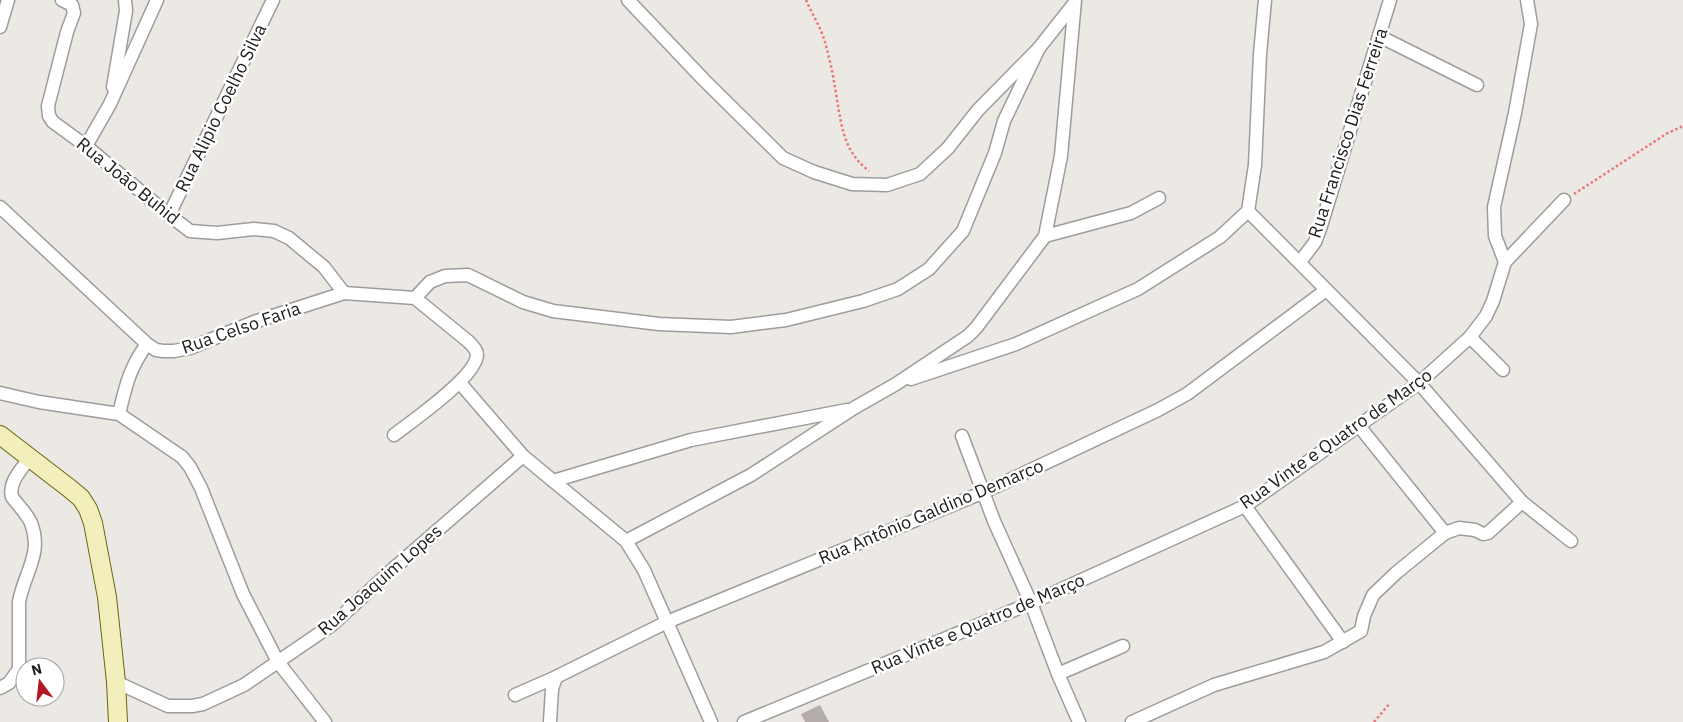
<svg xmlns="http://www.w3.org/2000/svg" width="1683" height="722" font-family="'IBM Plex Sans',sans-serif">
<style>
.building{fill:#b5ada9}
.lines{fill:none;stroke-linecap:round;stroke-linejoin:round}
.street-casing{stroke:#9d9d9d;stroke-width:15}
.secondary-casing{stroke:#656610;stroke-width:20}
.path{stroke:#ea7877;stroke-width:2.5;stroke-dasharray:2.5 2.5;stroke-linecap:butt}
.street{stroke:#fff;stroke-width:12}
.secondary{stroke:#f2efbc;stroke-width:18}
.labels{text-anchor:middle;stroke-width:5;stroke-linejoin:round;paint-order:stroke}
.street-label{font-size:18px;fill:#1c1c1c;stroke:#fff}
</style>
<rect width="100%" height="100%" fill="#ece8e3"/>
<path class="building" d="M820,705L829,722H805L801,714Z"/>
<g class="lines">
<g class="street-casing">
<g id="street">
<path d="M62,0L72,5L74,13L67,32L48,106L49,116L53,122L86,146L169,215L190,231L217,233L254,229L274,231L289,238L324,267L344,293"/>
<path d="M628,0L704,80L783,158L814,172L852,184L887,185L920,174L948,148L978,110L1039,48L1073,5"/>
<path d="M0,27L8,0"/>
<path d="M1379,36L1477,85"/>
<path d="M113,87L126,11L125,0"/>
<path d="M86,146L110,104L157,0"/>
<path d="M0,207L147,344L156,350L163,351H174L190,348L254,322L344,293L415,298"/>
<path d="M1248,211L1419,383L1522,502L1571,541"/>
<path d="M1248,211L1255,165L1260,54L1265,0"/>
<path d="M169,215L273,0"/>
<path d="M1045,236L1131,213L1159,198"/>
<path d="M1300,262L1315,242L1320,229L1390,0"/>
<path d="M1505,262L1495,236L1494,207L1515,113L1531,24L1527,0"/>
<path d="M415,298L430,282L445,276L468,275L523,302L553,311L659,324L731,327L786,320L863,301L898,289L929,269L963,231L995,153L1004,121L1039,48"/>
<path d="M1470,337L1503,370"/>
<path d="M911,379L1016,344L1138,289L1220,237L1248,211"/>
<path d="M460,383L523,456L626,541L644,570L711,722"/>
<path d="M0,393L39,402L119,414L182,457L190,467L201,488L243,594L278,662L325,722"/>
<path d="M119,414C126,385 129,369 147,344"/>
<path d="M1359,426L1445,533"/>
<path d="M394,435C412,421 476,377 477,355C477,349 472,346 469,342L415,298"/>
<path d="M962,436L994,521L1031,603L1058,674L1079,722"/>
<path d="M553,481L691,440L847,410"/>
<path d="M1245,506L1343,642"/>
<path d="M626,541L751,475L854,408L896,384L968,336L976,328L1045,236L1061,156L1075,0"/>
<path d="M1058,674L1123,646"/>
<path d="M116,682L168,706H192L203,704L244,685L333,624L393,569L523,456"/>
<path d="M0,688L9,683L19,669V602C24,573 43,554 31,523C27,514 18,505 12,497C8,482 22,469 30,457"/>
<path d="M515,695L556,677L667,622L984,492L1158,410L1187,394L1326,290"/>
<path d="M550,722L552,689L556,677"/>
<path d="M744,722L1031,603L1245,506L1419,383L1470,337L1486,316L1493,301L1505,262L1564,200"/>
<path d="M1132,722L1214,685L1324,652L1361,631L1364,616L1373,595L1396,573L1445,533L1459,528L1475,530L1483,534L1488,533L1522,502"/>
</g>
</g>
<g class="secondary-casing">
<path id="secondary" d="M0,435L69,488L81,498L88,509L93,523L107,597L116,682L118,722"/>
</g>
<g class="path">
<path d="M806,0C812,14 821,28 825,42C829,57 833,73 835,88C841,119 841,150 869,171"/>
<path d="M1574,194L1666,134L1683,126"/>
<path d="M1374,722L1390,703"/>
</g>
<use href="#street" class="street"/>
<use href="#secondary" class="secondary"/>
</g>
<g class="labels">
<g class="street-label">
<text transform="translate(221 108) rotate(-64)" y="6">Rua Alipio Coelho Silva</text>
<text transform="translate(1348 133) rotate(-72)" y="6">Rua Francisco Dias Ferreira</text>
<text transform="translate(128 181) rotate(39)" y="6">Rua João Buhid</text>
<text transform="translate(241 328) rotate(-19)" y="6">Rua Celso Faria</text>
<text transform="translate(1336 439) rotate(-35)" y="6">Rua Vinte e Quatro de Março</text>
<text transform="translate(931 512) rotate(-23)" y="6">Rua Antônio Galdino Demarco</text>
<text transform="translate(380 580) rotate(-41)" y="6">Rua Joaquim Lopes</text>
<text transform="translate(978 624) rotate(-23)" y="6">Rua Vinte e Quatro de Março</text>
</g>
</g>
<g transform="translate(40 682) rotate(345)"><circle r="24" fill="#ffffff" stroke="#a4a4a4"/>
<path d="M0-4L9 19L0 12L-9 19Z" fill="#b31625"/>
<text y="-8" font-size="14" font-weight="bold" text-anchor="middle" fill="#1c1c1c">N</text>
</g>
</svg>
